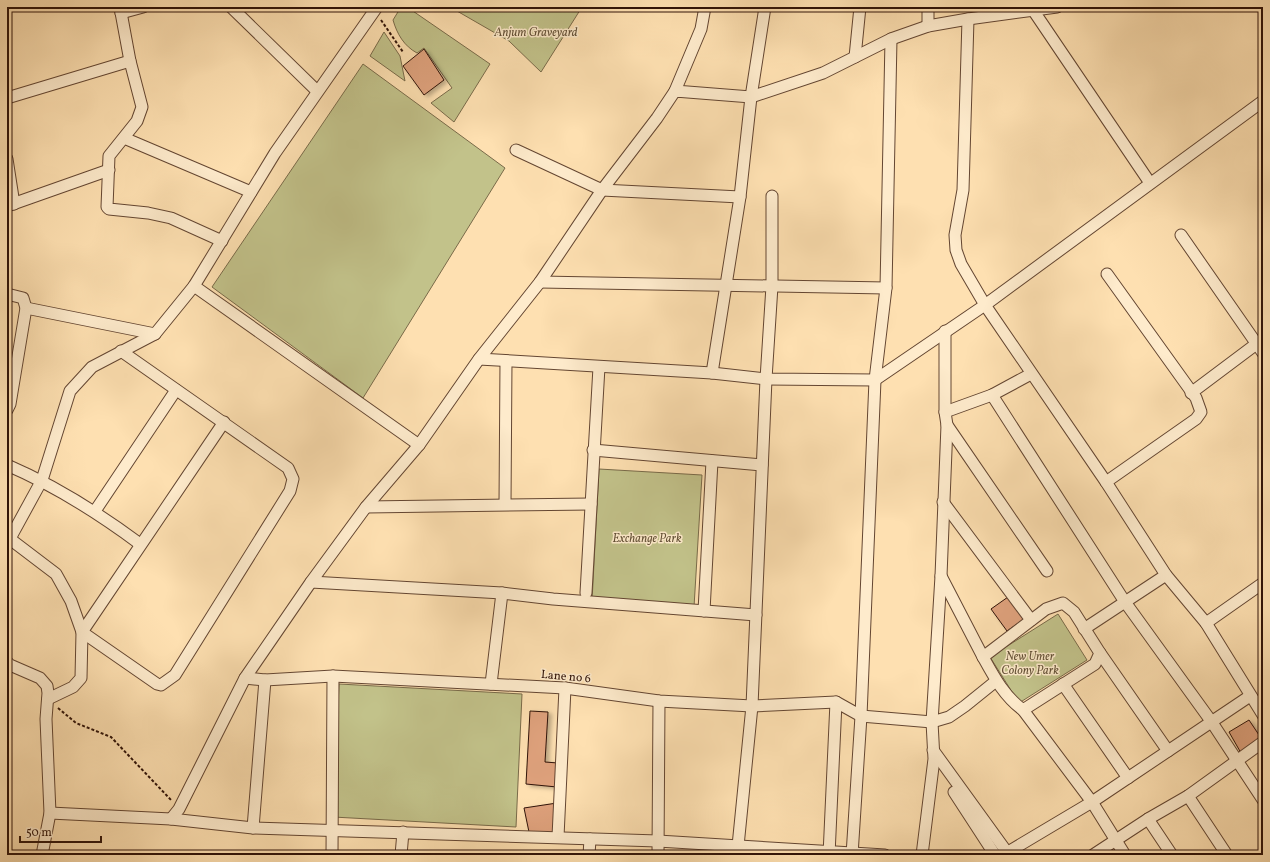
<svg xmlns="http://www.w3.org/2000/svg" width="1270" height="862" font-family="Vollkorn,serif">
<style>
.green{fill:#c2c28a;stroke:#796a49}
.building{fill:#dea17b;stroke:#301308;filter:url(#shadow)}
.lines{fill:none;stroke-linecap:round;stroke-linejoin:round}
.minor-casing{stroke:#644632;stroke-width:13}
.path{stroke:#301308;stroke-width:2;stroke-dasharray:3 2;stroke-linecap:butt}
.minor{stroke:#feebcc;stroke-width:11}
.labels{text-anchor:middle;stroke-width:3;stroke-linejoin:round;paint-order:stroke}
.park-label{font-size:12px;font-style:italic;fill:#635036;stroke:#feebcc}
.street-label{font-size:12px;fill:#301308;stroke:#feebcc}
</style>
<defs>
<filter id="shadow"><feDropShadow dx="3.5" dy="2" stdDeviation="2" flood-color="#0004"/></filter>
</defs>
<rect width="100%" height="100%" fill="#fee0b1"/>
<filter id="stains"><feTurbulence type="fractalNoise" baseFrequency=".005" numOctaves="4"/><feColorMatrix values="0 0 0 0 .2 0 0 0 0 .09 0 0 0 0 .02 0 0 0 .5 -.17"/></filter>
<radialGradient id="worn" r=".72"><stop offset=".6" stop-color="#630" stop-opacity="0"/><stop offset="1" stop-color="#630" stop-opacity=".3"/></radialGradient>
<g class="green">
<path d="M401,7H407L490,64L454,122L431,103L452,88L424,48L417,53C404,46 397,34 393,20Z"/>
<path d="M450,7H582L541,72L509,41Z"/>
<path d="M384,32L400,56L405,81L370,56Z"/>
<path d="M363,64L505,168L363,398L212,287Z"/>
<path d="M599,469L702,475L694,607L592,601Z"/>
<path d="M1058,614L1087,660L1019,703L990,657Z"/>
<path d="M339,684L522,694L516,827L333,817Z"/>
</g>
<g class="building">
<path d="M424,49L444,80L424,95L403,66Z"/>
<path d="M1008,597L1024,619L1007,631L991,609Z"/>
<path d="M530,711L548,712L545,762L558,763L557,787L526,784Z"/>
<path d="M1249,720L1261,738L1241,753L1229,732Z"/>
<path d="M557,803L555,833L529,832L524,808Z"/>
</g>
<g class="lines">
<g class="minor-casing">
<g id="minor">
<path d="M120,7L130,61L142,107L137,121L109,156L107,207L109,209L148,213L171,218L222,241"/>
<path d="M231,7L317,91"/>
<path d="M1033,10L1150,183"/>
<path d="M121,13L143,7"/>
<path d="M968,19L963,190L955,235L956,250L961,264L985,305L1106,482L1166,575L1206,623L1263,715"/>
<path d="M928,26V7"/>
<path d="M855,57L860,7"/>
<path d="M675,91L701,29L705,7"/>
<path d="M7,98L130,61"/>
<path d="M124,138L251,192"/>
<path d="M516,150L602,190L740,197"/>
<path d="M7,159L14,204"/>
<path d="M7,206L109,170"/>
<path d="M1181,235L1263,353"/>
<path d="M540,282L886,288"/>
<path d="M194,286L419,445"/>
<path d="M7,294L23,298L26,308L10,404L7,410"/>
<path d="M26,308L155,334"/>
<path d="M479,359L712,373L766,379L875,380L985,305L1263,101"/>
<path d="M712,373L740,197L751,97L765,7"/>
<path d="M1191,393L1263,339"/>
<path d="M992,395L1125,602L1211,721L1263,800"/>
<path d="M945,412L992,395L1031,374"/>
<path d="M947,425L1047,571"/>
<path d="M593,450L762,465"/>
<path d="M7,465C56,486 97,512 140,544"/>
<path d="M1106,482L1196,419L1201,412L1196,398L1107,274"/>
<path d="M943,502L1031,620"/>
<path d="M505,504L506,361"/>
<path d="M366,507L591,504"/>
<path d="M95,511L176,390"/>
<path d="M10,539L56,574L71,601L82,632L157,684L161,685L175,675L290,491L293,479L288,468L121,351"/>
<path d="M7,544L42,480L70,391L92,367L155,334L194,286L275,153L377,7"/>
<path d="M941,576L983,657"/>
<path d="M311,582L502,593L553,599L756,615"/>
<path d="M586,593L599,367"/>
<path d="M1063,603L1074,612L1100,653L1095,664L1023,710C1004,696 994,677 983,657L1046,609Z"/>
<path d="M704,611L712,461"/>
<path d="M1206,623L1263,583"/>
<path d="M1084,629L1166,575"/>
<path d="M1100,653L1168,751"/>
<path d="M7,662L10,665L40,678L47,686L48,693L46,719L50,813L42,855"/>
<path d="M245,678L265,680L333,676L565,688L659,701L752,706L836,702L861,716L932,722L949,717L965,706L996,681"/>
<path d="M491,684L502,593"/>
<path d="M1063,684L1128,778"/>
<path d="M48,699L73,687L81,678L82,632L224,422"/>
<path d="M1023,710L1092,802L1125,855"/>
<path d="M933,750L1009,855"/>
<path d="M954,792L995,855"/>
<path d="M1188,796L1227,855"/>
<path d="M50,813L171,819L253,828L658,841L885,855"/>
<path d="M171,819L179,809L245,678L311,582L366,507L419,445L479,359L540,282L602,190L657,118L675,91L751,97L823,73L891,39L928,26L968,19L1057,7"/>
<path d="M1148,819L1172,855"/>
<path d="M253,828L265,680"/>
<path d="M558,837L565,688"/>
<path d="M738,846L752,706L766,379L772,286V196"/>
<path d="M332,855L333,676"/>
<path d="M401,855L403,832"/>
<path d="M589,855L590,839"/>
<path d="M658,855L659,701"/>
<path d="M829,855L836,702"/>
<path d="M852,855L861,716L875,380L886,288L891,39"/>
<path d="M922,855L934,759L932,722L941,576L947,425L945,412V331"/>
<path d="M1003,855L1092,802L1250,696"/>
<path d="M1093,855L1148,819L1188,796L1263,742"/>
</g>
</g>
<g class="path">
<path d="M381,20L403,52"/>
<path d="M58,708L76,723L111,737L172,801"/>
</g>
<use href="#minor" class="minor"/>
</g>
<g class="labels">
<g class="park-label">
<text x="536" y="36">Anjum Graveyard</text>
<text x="647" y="542">Exchange Park</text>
<text x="1030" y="660">New Umer<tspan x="1030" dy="14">Colony Park</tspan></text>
</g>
<g class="street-label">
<text transform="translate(566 676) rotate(5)" y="4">Lane no 6</text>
</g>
</g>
<rect width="1270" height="862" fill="none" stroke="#fee0b1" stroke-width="24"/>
<rect x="8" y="8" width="1254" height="846" fill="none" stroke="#301308" stroke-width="2"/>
<rect x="12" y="12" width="1246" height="838" fill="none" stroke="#301308"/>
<path d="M20 836v6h81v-6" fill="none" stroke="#301308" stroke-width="2"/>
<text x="26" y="836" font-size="12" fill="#301308" stroke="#feebcc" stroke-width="3" paint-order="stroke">50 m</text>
<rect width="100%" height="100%" filter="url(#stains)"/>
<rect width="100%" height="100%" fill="url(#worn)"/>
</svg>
